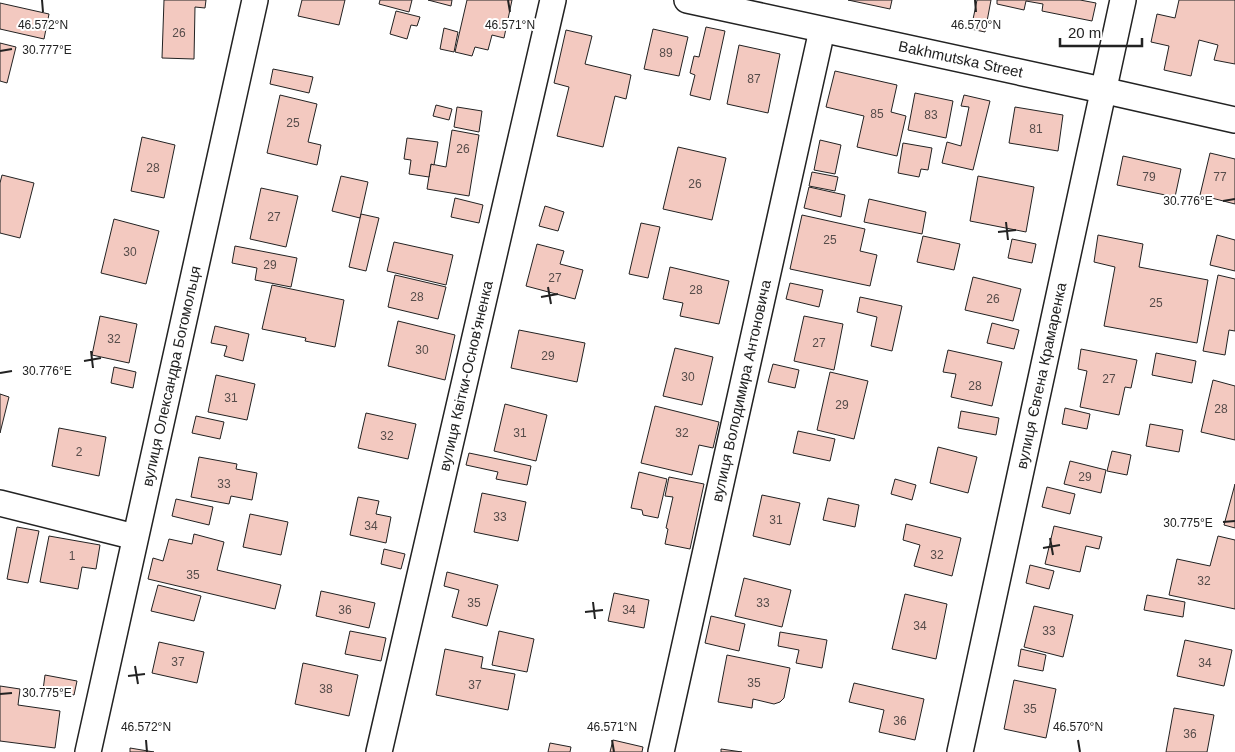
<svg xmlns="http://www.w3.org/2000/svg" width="1235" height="752" font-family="Helvetica,sans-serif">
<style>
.building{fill:#f3c9c0;stroke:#222}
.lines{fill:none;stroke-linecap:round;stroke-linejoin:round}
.street-casing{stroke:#222;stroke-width:28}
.street{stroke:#fff;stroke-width:25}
.ticks{fill:none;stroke:#222;stroke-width:2}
.labels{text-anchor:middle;stroke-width:4;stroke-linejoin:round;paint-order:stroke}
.number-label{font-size:12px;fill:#564c4a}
.street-label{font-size:15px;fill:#222;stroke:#fff}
.ticks-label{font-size:12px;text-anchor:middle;fill:#222;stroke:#fff;stroke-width:4;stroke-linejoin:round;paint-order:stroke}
</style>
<rect width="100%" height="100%" fill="#fff"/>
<g class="building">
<path d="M164,0H206L205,8L195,7L194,59L162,58Z"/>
<path d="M302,0H345L339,25L298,16Z"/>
<path d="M380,0H412L409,12L379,4Z"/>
<path d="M428,0H452L451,6Z"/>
<path d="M467,0H512L504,38L492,35L488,50L475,47L472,56L455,52Z"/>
<path d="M848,0H892L890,9Z"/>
<path d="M977,0H991L985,32L971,29Z"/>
<path d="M997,0H1080L1096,3L1092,21L1042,11L1043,4L1026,1L1024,10L997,4Z"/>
<path d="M1179,0H1235V64L1214,60L1218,45L1199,40L1191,76L1164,70L1169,46L1151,42L1157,14L1175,18Z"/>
<path d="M0,3L49,14L44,39L0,29Z"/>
<path d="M396,11L420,17L417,26L411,25L407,39L390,34Z"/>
<path d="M706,27L725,31L710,100L690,95L695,75L690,73L694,56L699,57Z"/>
<path d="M444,28L458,32L454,52L440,49Z"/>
<path d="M653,29L688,37L679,76L644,69Z"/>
<path d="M566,30L592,36L585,64L631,75L626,99L615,96L603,147L557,136L569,87L554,83Z"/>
<path d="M0,43L16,47L7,83L0,81Z"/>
<path d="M739,45L780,54L768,113L727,104Z"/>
<path d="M273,69L313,77L309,93L270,84Z"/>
<path d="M835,71L897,85L891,112L906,116L897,156L857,147L864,116L826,107Z"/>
<path d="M915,93L953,101L946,138L908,130Z"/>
<path d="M280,95L317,104L308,142L321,145L317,165L267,153Z"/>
<path d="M964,95L990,101L973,170L942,163L947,142L961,146L969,107L961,106Z"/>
<path d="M436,105L452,109L449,120L433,116Z"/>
<path d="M457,107L482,111L479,132L454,127Z"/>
<path d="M1015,107L1063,115L1058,151L1009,143Z"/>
<path d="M452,130L479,135L469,196L427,189L431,164L446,167Z"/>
<path d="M142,137L175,145L164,198L131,191Z"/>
<path d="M407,138L438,142L434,165L431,164L429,177L409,174L411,160L404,159Z"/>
<path d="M820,140L841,145L835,174L814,170Z"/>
<path d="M903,143L932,148L928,170L921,169L919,177L898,173Z"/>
<path d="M678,147L726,158L712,220L663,209Z"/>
<path d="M1210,153L1235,159V204L1200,195Z"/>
<path d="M1123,156L1181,169L1175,197L1117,185Z"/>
<path d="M812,172L838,177L835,191L809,186Z"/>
<path d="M2,175L34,183L20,238L0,233V183Z"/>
<path d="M341,176L368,182L360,218L332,211Z"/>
<path d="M978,176L1034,187L1026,232L970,221Z"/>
<path d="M809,187L845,195L841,217L804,208Z"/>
<path d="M261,188L298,196L286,247L250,239Z"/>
<path d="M455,198L483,205L479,223L451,217Z"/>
<path d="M869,199L926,212L922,234L864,222Z"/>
<path d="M545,206L564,212L558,231L539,226Z"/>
<path d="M361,214L379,218L366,271L349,267Z"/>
<path d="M802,215L865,229L860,251L877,255L870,286L790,269Z"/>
<path d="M114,219L159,231L146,284L101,273Z"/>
<path d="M641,223L660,227L648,278L629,274Z"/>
<path d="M1098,235L1143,244L1139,267L1208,280L1197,343L1104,326L1115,267L1094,262Z"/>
<path d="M1217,235L1235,240V271L1210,265Z"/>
<path d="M923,236L960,244L954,270L917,262Z"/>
<path d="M1012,239L1036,244L1032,263L1008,258Z"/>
<path d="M394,242L453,255L446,285L387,271Z"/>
<path d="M537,244L564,251L560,264L583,270L575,299L526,286Z"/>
<path d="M235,246L297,258L291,287L255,280L257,268L232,263Z"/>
<path d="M670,267L729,281L719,324L680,316L683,303L663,299Z"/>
<path d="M395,275L446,287L438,319L388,307Z"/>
<path d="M1218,275L1235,279V331L1229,330L1225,355L1203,351Z"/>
<path d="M973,277L1021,289L1013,321L965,310Z"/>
<path d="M790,283L823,290L819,307L786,299Z"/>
<path d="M272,285L344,300L335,347L305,341L306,338L262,329Z"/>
<path d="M860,297L902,306L892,351L871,346L877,317L857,312Z"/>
<path d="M100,316L137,324L129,363L92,355Z"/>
<path d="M804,316L843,324L834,370L794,361Z"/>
<path d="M398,321L455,335L445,380L388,366Z"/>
<path d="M992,323L1019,330L1014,349L987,343Z"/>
<path d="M215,326L249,334L243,361L224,356L227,346L211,343Z"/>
<path d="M519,330L585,343L577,382L511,368Z"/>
<path d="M675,348L713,357L702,405L663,396Z"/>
<path d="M1081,349L1137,360L1131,388L1125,387L1119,415L1080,407L1087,371L1078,369Z"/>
<path d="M948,350L1002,362L992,406L951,397L956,374L943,372Z"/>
<path d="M1156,353L1196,361L1192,383L1152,375Z"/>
<path d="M773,364L799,370L795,388L768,382Z"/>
<path d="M114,367L136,372L133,388L111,383Z"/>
<path d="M830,372L868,381L854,439L817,430Z"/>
<path d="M216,375L255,384L247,420L208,412Z"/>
<path d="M1213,380L1235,386V440L1201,432Z"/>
<path d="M0,394L9,397L0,433Z"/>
<path d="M505,404L547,415L536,461L494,451Z"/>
<path d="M655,406L719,422L713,448L699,445L692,475L641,463Z"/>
<path d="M1065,408L1090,414L1087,429L1062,424Z"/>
<path d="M961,411L999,418L996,435L958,428Z"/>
<path d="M366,413L416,424L408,459L358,448Z"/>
<path d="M196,416L224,422L220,439L192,433Z"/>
<path d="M1150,424L1183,430L1179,452L1146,446Z"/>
<path d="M59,428L106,437L99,476L52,466Z"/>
<path d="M798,431L835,439L830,461L793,453Z"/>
<path d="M938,447L977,457L968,493L930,483Z"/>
<path d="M1112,451L1131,455L1127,475L1107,471Z"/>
<path d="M469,453L531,466L527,485L496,479L498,472L466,465Z"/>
<path d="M199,457L237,464L236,469L257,473L252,500L231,496L229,504L191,497Z"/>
<path d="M1070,461L1106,470L1101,493L1064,484Z"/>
<path d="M639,472L667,479L658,518L643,515L642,510L631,508Z"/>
<path d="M669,477L704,484L690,549L665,544L668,529L666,528L673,497L665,496Z"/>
<path d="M895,479L916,485L912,500L891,494Z"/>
<path d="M1235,484V528L1224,525Z"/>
<path d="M1047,487L1075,494L1070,514L1042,507Z"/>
<path d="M482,493L526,502L518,541L474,532Z"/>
<path d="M762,495L800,503L790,545L753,536Z"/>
<path d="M358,497L379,501L376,514L391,517L386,543L350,535Z"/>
<path d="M828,498L859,505L855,527L823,520Z"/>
<path d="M176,499L213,507L209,525L172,516Z"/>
<path d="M250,514L288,522L281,555L243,547Z"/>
<path d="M906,524L961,538L952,576L914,566L920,545L903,540Z"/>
<path d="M1054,526L1102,537L1099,549L1086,546L1080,572L1045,564Z"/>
<path d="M17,527L39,531L28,583L7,579Z"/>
<path d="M194,534L224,542L217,570L281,585L275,609L148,579L153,558L163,561L169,539L192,544Z"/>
<path d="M49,536L100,545L96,569L82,567L78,589L40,582Z"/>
<path d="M1218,536L1235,540V609L1169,595L1177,559L1210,566Z"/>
<path d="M384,549L405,554L401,569L381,564Z"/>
<path d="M1030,565L1054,571L1049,589L1026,583Z"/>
<path d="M447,572L498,585L487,626L452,617L459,590L444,586Z"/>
<path d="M744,578L791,590L782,627L735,616Z"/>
<path d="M158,585L201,596L194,621L151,611Z"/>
<path d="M321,591L375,603L369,628L316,616Z"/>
<path d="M614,593L649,600L644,628L608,621Z"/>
<path d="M905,594L947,604L936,659L892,649Z"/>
<path d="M1147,595L1185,602L1183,617L1144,610Z"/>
<path d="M1034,606L1073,615L1063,657L1024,647Z"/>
<path d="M711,616L745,624L739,651L705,643Z"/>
<path d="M350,631L386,638L381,661L345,654Z"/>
<path d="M499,631L534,639L527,672L492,665Z"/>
<path d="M780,632L827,640L822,668L796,663L799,650L778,646Z"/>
<path d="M1185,640L1232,650L1224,686L1177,676Z"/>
<path d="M159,642L204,652L197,683L152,673Z"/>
<path d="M445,649L483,657L481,668L515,674L508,710L436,695Z"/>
<path d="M1021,649L1046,655L1043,671L1018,666Z"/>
<path d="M727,655L790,668L784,698L780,702L774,704L753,699L752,708L718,702Z"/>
<path d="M303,663L358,675L349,716L295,704Z"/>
<path d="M45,675L77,681L74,695L43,690Z"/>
<path d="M1014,680L1056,689L1046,738L1004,729Z"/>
<path d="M854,683L924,699L915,740L879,732L884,710L849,702Z"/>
<path d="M0,686L20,689L18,705L60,711L55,748L0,741Z"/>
<path d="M1174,708L1214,715L1207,752H1166Z"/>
<path d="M613,740L643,747L642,752H610Z"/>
<path d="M550,743L571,747L570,752H548Z"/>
<path d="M130,748L154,752H130Z"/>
<path d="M721,749L742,752H721Z"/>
</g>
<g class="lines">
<g class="street-casing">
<g id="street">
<path id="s1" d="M687,0L1102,90L1235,120"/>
<path d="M0,503L135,537"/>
<path id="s2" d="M88,752L255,0"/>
<path id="s3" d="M379,752L553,0"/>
<path id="s4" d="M661,752L822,30"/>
<path id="s5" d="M960,752L1123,0"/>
</g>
</g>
<use href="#street" class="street"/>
</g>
<path class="ticks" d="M42,0L43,12M508,0L510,12M975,0L976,12M0,51L12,49M1223,201L1235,199M1006,222L1008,240M998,232L1016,230M548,287L551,304M541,297L558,294M91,351L93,368M84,361L101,358M0,373L12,371M1223,522L1235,521M1050,538L1053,555M1043,548L1060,545M593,602L595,619M585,612L603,610M135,666L138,684M128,676L145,674M0,694L12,693M146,740L147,752M612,740L614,752M1078,740L1080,752"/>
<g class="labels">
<g class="number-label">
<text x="179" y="37">26</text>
<text x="666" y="57">89</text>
<text x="754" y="83">87</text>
<text x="877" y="118">85</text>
<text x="931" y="119">83</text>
<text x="293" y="127">25</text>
<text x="1036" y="133">81</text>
<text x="463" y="153">26</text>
<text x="153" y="172">28</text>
<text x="1149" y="181">79</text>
<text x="1220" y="181">77</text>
<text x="695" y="188">26</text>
<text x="274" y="221">27</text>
<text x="830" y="244">25</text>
<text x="130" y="256">30</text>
<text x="270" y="269">29</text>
<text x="555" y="282">27</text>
<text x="696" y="294">28</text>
<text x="417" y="301">28</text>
<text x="993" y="303">26</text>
<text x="1156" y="307">25</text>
<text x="114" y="343">32</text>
<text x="819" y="347">27</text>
<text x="422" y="354">30</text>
<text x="548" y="360">29</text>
<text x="688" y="381">30</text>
<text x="1109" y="383">27</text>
<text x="975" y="390">28</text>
<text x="231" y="402">31</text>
<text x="842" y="409">29</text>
<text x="1221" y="413">28</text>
<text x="520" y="437">31</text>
<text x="682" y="437">32</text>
<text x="387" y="440">32</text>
<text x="79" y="456">2</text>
<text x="1085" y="481">29</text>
<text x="224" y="488">33</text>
<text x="500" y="521">33</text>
<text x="776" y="524">31</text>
<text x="371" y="530">34</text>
<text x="937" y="559">32</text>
<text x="72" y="560">1</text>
<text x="193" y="579">35</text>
<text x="1204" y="585">32</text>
<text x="474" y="607">35</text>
<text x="763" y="607">33</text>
<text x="345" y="614">36</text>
<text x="629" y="614">34</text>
<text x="920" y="630">34</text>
<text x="1049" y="635">33</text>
<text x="178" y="666">37</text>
<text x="1205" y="667">34</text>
<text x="754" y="687">35</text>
<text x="475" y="689">37</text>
<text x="326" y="693">38</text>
<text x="1030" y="713">35</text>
<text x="900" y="725">36</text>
<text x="1190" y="738">36</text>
</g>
<g class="street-label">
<text dy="5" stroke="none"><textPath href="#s1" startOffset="280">Bakhmutska Street</textPath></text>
<text dy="5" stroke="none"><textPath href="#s2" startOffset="385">вулиця Олександра Богомольця</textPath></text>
<text dy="5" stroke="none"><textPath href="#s3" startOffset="386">вулиця Квітки-Основ'яненка</textPath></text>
<text dy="5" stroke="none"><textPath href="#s5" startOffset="385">вулиця Євгена Крамаренка</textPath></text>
<text dy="5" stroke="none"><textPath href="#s4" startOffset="370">вулиця Володимира Антоновича</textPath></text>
</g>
</g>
<g class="ticks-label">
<text x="43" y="29">46.572°N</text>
<text x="510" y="29">46.571°N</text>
<text x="976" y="29">46.570°N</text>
<text x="47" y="54">30.777°E</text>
<text x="1188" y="205">30.776°E</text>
<text x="47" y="375">30.776°E</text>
<text x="1188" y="527">30.775°E</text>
<text x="47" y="697">30.775°E</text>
<text x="146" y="731">46.572°N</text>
<text x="612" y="731">46.571°N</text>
<text x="1078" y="731">46.570°N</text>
</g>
<path d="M1060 38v8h82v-8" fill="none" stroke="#222222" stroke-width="2.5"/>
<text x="1068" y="38" font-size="15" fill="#222222" stroke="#ffffff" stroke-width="4" paint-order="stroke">20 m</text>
</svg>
